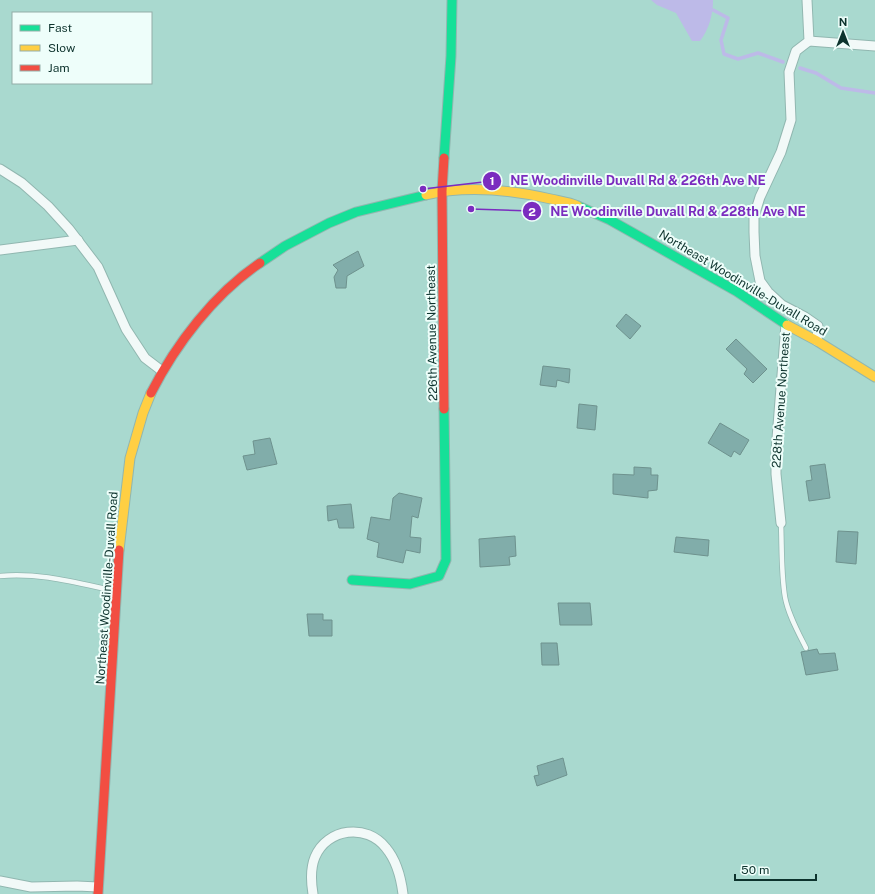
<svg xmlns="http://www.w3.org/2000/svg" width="875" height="894" font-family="'Public Sans',sans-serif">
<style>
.water{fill:#bdbae8}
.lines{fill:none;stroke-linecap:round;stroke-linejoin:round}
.stream{stroke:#bdbae8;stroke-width:3.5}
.building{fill:#81adaa;stroke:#6e928e}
.lane-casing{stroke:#91b7b0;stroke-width:6}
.street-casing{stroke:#91b7b0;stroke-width:11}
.fast-casing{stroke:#91b7b0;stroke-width:11}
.slow-casing{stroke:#91b7b0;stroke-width:11}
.jam-casing{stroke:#91b7b0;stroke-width:11}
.lane{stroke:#f2f9f8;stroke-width:4.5}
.street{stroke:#f2f9f8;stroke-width:9}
.fast{stroke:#16e098;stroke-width:9}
.slow{stroke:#ffcf43;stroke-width:9}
.jam{stroke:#f24e42;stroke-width:9}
.labels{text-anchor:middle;stroke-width:4;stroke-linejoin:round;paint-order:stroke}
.street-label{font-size:12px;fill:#0d332d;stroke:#eefefa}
.leader{fill:none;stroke:#7b2cbf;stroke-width:1.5}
.callout-dot{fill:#7b2cbf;stroke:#eefefa;stroke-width:1.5}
.mark-label{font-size:12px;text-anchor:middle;font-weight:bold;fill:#fff}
.callout-label{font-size:13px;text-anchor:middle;font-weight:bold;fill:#7b2cbf;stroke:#eefefa;stroke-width:4;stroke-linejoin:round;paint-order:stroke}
</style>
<rect width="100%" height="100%" fill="#a9d9cf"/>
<path class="water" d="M651,0H713C713,15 709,29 700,41H692L676,13L657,5Z"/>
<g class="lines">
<g class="stream">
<path d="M713,10L728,18L721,40L724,54L738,59L758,53L783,62"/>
<path d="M800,68L816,73L841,88L875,93"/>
</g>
</g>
<g class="building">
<path d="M358,251L364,266L347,276L346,288H336L334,277L338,270L333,265Z"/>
<path d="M626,314L641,326L630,339L616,326Z"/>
<path d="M736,339L767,369L753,383L744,374L747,369L726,349Z"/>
<path d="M543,366L570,369L569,383L557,380L556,387L540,385Z"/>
<path d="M579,404L597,406L595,430L577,428Z"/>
<path d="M720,423L749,440L740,455L734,451L731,457L708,443Z"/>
<path d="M270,438L277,464L247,470L243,456L255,454L253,441Z"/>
<path d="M825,464L830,498L809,501L806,481L812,480L810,466Z"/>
<path d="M634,467L651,468V475H658L657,490L648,491V498L613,494V474L634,475Z"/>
<path d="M399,493L422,498L418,518L412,516L410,537L421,538L420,553L406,550L403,563L377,557L379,543L367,539L371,517L390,520L393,498Z"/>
<path d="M351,504L354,528H339L337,519L328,521L327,506Z"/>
<path d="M838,531L858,532L856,564L836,562Z"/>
<path d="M515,536L516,556L509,557L510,565L480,567L479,539Z"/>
<path d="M676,537L709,540L708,556L674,552Z"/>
<path d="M558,603H590L592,625H560Z"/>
<path d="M307,614H323V620H332V636H309Z"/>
<path d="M541,643H557L559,665H542Z"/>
<path d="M817,649L819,654L835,653L838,670L806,675L801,652Z"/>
<path d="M563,758L567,775L537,786L534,776L539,775L537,766Z"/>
</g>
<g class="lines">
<g class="lane-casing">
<g id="lane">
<path d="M781,523C782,547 781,573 785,597C788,614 798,632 806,648"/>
<path d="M0,576C38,572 77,583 115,591"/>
</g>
</g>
<g class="street-casing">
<g id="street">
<path d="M807,0L809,41L796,51L789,72L791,120L781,152L760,197L754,216V232L755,256L760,281L768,292L782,305L805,317L818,326L817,341"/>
<path d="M809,41L875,46"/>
<path d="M0,169L22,183L48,206L69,229L98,267L126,329L145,358L162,371"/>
<path d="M0,250L78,240"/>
<path d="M781,523L776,474V451L786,324"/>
<path d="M0,881L31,887L77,886L98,887"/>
<path d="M313,894C311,882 310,869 315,857C327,828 367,823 386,848C397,861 401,878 403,894"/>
</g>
</g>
<g class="fast-casing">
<g id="fast">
<path d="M444,158L451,56L452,0"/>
<path d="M578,206L610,220L736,291L787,325"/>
<path d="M260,263L285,246L329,223L356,212L426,195"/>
<path d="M352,580L410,584L439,576L446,560L444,409"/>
</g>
</g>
<g class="slow-casing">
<g id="slow">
<path d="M426,195C467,185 511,190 551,199C560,201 569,202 578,206"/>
<path d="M787,325L817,341L875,377"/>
<path d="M119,550L130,458L143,413L151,393"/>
</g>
</g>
<g class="jam-casing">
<g id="jam">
<path d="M444,158L442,191L444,409"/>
<path d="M151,393C176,344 214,294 260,263"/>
<path d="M98,894L119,550"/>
</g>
</g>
<use href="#lane" class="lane"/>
<use href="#street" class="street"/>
<use href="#fast" class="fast"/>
<use href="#slow" class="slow"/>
<use href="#jam" class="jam"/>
</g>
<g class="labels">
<g class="street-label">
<text transform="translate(743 283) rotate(31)" y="4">Northeast Woodinville-Duvall Road</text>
<text transform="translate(432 333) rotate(-91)" y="4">226th Avenue Northeast</text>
<text transform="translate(781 400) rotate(-86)" y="4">228th Avenue Northeast</text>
<text transform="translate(107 588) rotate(-86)" y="4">Northeast Woodinville-Duvall Road</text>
</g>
</g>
<path class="leader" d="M423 189L492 181M471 209L532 211"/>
<g class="callout-dot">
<circle cx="423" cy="189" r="4"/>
<circle cx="471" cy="209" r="4"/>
<circle cx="492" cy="181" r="10"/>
<circle cx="532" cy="211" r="10"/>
</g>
<g class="mark-label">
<text x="492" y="185">1</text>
<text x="532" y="216">2</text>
</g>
<g class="callout-label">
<text x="638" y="185">NE Woodinville Duvall Rd &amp; 226th Ave NE</text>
<text x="678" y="216">NE Woodinville Duvall Rd &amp; 228th Ave NE</text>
</g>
<rect x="12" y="12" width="140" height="72" fill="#eefefa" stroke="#94ada8"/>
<rect x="20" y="25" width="20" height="6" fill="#16e098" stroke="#94ada8"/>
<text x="48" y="32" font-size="12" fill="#0d332d">Fast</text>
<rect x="20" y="45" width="20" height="6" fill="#ffcf43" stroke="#94ada8"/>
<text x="48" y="52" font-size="12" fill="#0d332d">Slow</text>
<rect x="20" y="65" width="20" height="6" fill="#f24e42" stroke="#94ada8"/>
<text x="48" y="72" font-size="12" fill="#0d332d">Jam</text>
<g transform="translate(843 32)" stroke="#eefefa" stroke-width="3" paint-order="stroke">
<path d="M0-3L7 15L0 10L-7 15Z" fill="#0d332d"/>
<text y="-6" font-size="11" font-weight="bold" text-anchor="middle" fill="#0d332d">N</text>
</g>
<path d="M735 874v6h81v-6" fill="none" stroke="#0d332d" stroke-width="2"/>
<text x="741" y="874" font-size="12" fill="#0d332d" stroke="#eefefa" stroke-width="3" paint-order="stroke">50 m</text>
</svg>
